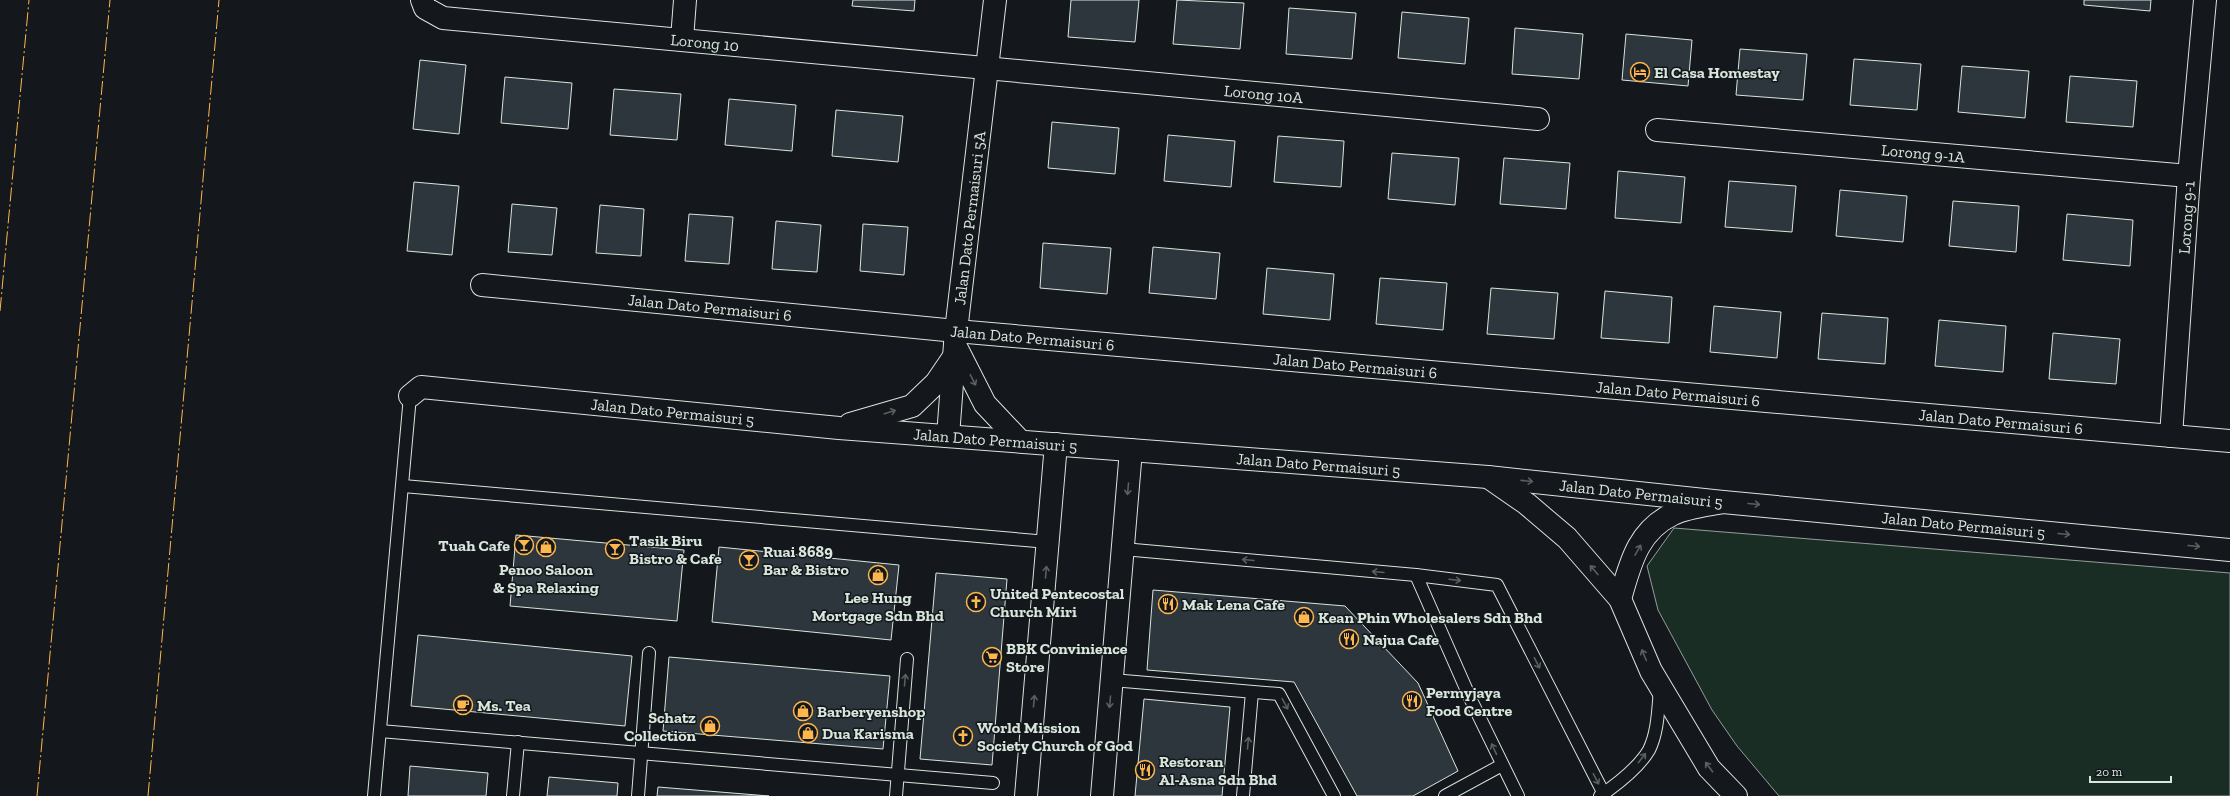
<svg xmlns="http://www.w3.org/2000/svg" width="2230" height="796" font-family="'Zilla Slab',serif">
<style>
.green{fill:#1a2d24;stroke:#939e99}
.building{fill:#2c363c;stroke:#d8e6dc}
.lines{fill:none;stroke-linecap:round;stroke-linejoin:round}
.lane-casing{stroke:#d8e6dc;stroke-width:14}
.street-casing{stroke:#d8e6dc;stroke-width:24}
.secondary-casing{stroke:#d8e6dc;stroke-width:24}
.lane{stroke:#14181c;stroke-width:12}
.street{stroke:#14181c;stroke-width:22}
.secondary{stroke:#14181c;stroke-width:22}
.power{stroke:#ffb74d;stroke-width:1;stroke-dasharray:14 3 2 3;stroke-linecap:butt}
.oneway{stroke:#59605f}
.labels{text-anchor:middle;stroke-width:3;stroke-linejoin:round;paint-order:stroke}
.street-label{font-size:16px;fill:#d8e6dc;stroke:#14181c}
.poi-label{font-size:16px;font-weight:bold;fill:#d8e6dc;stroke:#14181c;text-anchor:start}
</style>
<rect width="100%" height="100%" fill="#14181c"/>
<path class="green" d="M1674,528L2230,573V796H1779L1737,746L1712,710L1658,610L1647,566Z"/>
<g class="building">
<path d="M853,0H915L914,11L852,6Z"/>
<path d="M1071,0H1139L1135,42L1068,37Z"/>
<path d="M1177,0L1244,3L1240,49L1173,44Z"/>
<path d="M2084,0H2151L2150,11L2084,5Z"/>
<path d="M1289,8L1356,13L1352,59L1286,54Z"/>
<path d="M1402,12L1469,18L1465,64L1398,58Z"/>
<path d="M1515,28L1583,34L1579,79L1512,74Z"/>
<path d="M1626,34L1692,40L1688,86L1622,80Z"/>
<path d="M1740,49L1807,54L1803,100L1736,95Z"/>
<path d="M1854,59L1921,64L1917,110L1850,105Z"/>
<path d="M420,60L466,65L459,134L413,129Z"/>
<path d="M1962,66L2029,71L2025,118L1958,112Z"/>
<path d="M2070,76L2137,81L2133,127L2066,122Z"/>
<path d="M505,77L572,83L568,129L501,123Z"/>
<path d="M614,89L681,94L677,140L610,135Z"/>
<path d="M729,99L796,105L792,151L725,145Z"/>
<path d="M836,110L903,116L898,162L832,156Z"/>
<path d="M1052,122L1119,128L1115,174L1048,168Z"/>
<path d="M1168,135L1235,141L1231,187L1164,181Z"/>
<path d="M1278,136L1344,141L1341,187L1274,182Z"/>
<path d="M1392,153L1459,158L1455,205L1388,199Z"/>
<path d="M1504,158L1570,163L1566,209L1500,204Z"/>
<path d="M1618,171L1685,177L1681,223L1615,218Z"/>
<path d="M1729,181L1796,186L1792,232L1725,227Z"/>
<path d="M414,182L459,186L452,255L407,251Z"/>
<path d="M1840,190L1907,196L1903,242L1836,236Z"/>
<path d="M1953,201L2019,206L2016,252L1949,246Z"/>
<path d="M512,204L557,208L552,255L508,252Z"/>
<path d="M600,205L644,209L641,256L596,253Z"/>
<path d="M689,214L733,217L729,264L685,261Z"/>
<path d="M2067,214L2133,220L2130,266L2063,260Z"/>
<path d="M776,221L821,225L817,272L772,269Z"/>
<path d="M863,224L908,227L904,275L860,271Z"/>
<path d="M1043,243L1111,248L1107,294L1040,288Z"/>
<path d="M1153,247L1220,253L1216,299L1149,293Z"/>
<path d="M1267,268L1334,274L1330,320L1263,314Z"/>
<path d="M1380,278L1447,283L1443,330L1376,324Z"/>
<path d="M1491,288L1558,293L1554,339L1487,334Z"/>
<path d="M1605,291L1672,297L1669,343L1601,338Z"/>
<path d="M1714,306L1781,312L1777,358L1710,352Z"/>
<path d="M1822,313L1888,318L1885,364L1818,359Z"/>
<path d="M1939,320L2006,326L2003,372L1935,366Z"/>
<path d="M2053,333L2120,339L2116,384L2049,379Z"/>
<path d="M516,535L684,550L677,621L510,606Z"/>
<path d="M719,547L899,565L891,640L712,622Z"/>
<path d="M936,573L1007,579L992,765L920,759Z"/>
<path d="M1153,590L1345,606L1418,683L1458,771L1413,796H1357L1294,682L1147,670Z"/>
<path d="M418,635L632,656L625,726L411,706Z"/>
<path d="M669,657L890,676L883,749L663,731Z"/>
<path d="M1144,699L1230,707L1222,796H1135Z"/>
<path d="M410,766L488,773L486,796H408Z"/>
<path d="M549,777L618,783L617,796H547Z"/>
<path d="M658,787L769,796H657Z"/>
</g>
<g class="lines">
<g class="lane-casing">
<g id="lane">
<path d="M403,486L1048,542"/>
<path d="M1123,549L1416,575L1497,585L1605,796"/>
<path d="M1416,575L1471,700L1518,796"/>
<path d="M1112,680L1279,694L1334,796"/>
<path d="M380,731L993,783"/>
<path d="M374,796L410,396"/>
<path d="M513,796L518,742"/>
<path d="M638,796L649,653"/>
<path d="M896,796L907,659"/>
<path d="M1243,796L1252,692"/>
<path d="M1445,796L1502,765"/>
<path d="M1600,796C1616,785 1639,767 1649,750C1658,732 1658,709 1660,690"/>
</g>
</g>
<g class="street-casing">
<g id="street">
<path id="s1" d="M422,0L425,8L443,18L1538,119"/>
<path d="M682,39L685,0"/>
<path id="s2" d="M1657,130L2189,176"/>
<path id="s3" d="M482,285L956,331L2230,441"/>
<path d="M955,345L985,404L1020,441"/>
<path id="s4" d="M410,396L421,387L839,428L1488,477L1723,502L2230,550"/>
<path d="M850,424L912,406L936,383L953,358"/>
<path id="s5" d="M948,436L956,331L995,0"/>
<path id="s6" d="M2171,436L2189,176L2205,0"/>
<path d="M1026,796L1056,444"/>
<path d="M1102,796L1131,450"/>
</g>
</g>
<g class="secondary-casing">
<g id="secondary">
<path d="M1488,477L1527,504L1567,538L1620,599L1651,671L1709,768L1736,796"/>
<path d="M1620,599C1630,565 1637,531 1673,514C1687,507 1708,505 1723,502"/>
</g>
</g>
<use href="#lane" class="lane"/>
<use href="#street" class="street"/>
<use href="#secondary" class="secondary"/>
<g class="power">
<path d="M0,311L29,0"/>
<path d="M37,796L110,0"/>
<path d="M148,796L219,0"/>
</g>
</g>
<defs><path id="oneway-shaft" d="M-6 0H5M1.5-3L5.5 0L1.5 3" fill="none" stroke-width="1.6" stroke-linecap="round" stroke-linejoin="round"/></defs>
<g class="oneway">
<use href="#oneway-shaft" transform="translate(973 380) rotate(63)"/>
<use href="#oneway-shaft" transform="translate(890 412) rotate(-17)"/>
<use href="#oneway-shaft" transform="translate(1527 481) rotate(6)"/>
<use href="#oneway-shaft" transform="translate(1128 489) rotate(95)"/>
<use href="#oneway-shaft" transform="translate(1754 504) rotate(5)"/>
<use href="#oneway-shaft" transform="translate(2064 534) rotate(5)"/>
<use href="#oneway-shaft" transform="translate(2194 546) rotate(5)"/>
<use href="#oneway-shaft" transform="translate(1638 550) rotate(-60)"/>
<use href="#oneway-shaft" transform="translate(1248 560) rotate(-175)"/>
<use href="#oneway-shaft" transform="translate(1594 570) rotate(-131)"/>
<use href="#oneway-shaft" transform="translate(1046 572) rotate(-85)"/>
<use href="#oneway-shaft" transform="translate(1378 572) rotate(-175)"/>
<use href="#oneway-shaft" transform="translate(1455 580) rotate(7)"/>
<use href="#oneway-shaft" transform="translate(1644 655) rotate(-113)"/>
<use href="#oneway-shaft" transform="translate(1537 663) rotate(63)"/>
<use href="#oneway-shaft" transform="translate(905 680) rotate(-85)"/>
<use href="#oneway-shaft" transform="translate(1034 701) rotate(-85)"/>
<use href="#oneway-shaft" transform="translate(1110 702) rotate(95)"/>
<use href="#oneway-shaft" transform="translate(1285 704) rotate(62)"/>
<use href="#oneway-shaft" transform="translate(1248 743) rotate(-85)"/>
<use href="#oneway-shaft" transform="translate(1494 749) rotate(-115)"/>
<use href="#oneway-shaft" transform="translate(1642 758) rotate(-52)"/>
<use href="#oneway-shaft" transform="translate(1709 767) rotate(-127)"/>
<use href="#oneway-shaft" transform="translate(1596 779) rotate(63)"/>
</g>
<defs>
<g id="hotel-ring" transform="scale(1)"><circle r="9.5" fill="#14181c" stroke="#ffb74d" stroke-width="1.5"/><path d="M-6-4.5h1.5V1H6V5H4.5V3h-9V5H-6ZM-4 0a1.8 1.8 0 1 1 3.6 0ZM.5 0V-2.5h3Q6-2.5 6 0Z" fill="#ffb74d"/></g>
<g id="bar-ring" transform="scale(1)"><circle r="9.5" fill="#14181c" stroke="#ffb74d" stroke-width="1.5"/><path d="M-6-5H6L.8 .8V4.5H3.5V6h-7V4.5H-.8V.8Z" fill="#ffb74d"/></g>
<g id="shop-ring" transform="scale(1)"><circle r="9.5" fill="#14181c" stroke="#ffb74d" stroke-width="1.5"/><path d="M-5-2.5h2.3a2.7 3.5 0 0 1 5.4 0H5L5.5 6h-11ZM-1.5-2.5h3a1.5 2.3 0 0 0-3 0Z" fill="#ffb74d"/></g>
<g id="church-ring" transform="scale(1)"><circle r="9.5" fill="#14181c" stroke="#ffb74d" stroke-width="1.5"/><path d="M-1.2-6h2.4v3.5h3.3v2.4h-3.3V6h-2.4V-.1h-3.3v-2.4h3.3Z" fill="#ffb74d"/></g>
<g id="restaurant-ring" transform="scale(1)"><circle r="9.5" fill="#14181c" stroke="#ffb74d" stroke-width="1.5"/><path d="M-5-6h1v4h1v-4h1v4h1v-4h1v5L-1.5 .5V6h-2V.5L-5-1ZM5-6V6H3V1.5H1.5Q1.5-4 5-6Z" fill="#ffb74d"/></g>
<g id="supermarket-ring" transform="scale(1)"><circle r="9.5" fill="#14181c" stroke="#ffb74d" stroke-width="1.5"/><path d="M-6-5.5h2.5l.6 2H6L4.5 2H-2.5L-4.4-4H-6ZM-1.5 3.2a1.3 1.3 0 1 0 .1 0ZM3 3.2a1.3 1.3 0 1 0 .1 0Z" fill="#ffb74d"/></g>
<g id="cafe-ring" transform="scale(1)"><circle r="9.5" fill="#14181c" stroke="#ffb74d" stroke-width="1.5"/><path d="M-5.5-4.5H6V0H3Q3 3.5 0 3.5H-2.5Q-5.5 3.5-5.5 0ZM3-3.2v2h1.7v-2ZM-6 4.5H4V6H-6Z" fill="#ffb74d"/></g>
</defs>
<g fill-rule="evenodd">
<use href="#hotel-ring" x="1640" y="72"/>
<use href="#bar-ring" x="524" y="545"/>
<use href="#shop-ring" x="546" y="547"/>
<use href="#bar-ring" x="615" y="549"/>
<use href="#bar-ring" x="749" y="560"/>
<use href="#shop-ring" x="878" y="575"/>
<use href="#church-ring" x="976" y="602"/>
<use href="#restaurant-ring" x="1168" y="604"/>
<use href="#shop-ring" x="1304" y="617"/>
<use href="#restaurant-ring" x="1349" y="639"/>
<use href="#supermarket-ring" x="992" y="657"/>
<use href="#restaurant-ring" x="1412" y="701"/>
<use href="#cafe-ring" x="463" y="705"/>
<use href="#shop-ring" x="803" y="711"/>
<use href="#shop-ring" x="710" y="726"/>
<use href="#shop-ring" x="808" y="733"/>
<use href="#church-ring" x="963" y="736"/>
<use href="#restaurant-ring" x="1145" y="770"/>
</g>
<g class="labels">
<g class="street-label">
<text dy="6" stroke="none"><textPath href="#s1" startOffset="292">Lorong 10</textPath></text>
<text dy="6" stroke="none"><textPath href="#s1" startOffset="853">Lorong 10A</textPath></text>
<text dy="6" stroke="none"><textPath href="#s2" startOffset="267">Lorong 9-1A</textPath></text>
<text dy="6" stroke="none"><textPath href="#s5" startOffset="219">Jalan Dato Permaisuri 5A</textPath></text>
<text dy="6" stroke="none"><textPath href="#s6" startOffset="219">Lorong 9-1</textPath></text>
<text dy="6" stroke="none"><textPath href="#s3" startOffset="229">Jalan Dato Permaisuri 6</textPath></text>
<text dy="6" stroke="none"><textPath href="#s3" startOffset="553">Jalan Dato Permaisuri 6</textPath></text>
<text dy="6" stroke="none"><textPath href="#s3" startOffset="877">Jalan Dato Permaisuri 6</textPath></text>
<text dy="6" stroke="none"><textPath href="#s3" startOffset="1201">Jalan Dato Permaisuri 6</textPath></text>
<text dy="6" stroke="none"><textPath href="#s4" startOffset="267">Jalan Dato Permaisuri 5</textPath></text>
<text dy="6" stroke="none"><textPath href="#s3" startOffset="1525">Jalan Dato Permaisuri 6</textPath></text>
<text dy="6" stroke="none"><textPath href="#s4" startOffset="591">Jalan Dato Permaisuri 5</textPath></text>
<text dy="6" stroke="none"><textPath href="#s4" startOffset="915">Jalan Dato Permaisuri 5</textPath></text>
<text dy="6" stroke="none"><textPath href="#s4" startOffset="1239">Jalan Dato Permaisuri 5</textPath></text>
<text dy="6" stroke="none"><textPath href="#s4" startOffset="1563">Jalan Dato Permaisuri 5</textPath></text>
</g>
<g class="poi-label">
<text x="1654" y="78">El Casa Homestay</text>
<text x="629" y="546">Tasik Biru<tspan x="629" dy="18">Bistro &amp; Cafe</tspan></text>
<text x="510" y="551" text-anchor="end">Tuah Cafe</text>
<text x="763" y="557">Ruai 8689<tspan x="763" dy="18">Bar &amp; Bistro</tspan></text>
<text x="546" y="575" text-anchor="middle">Penoo Saloon<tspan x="546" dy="18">&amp; Spa Relaxing</tspan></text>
<text x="990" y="599">United Pentecostal<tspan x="990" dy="18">Church Miri</tspan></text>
<text x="878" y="603" text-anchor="middle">Lee Hung<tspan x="878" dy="18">Mortgage Sdn Bhd</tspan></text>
<text x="1182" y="610">Mak Lena Cafe</text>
<text x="1318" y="623">Kean Phin Wholesalers Sdn Bhd</text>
<text x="1363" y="645">Najua Cafe</text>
<text x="1006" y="654">BBK Convinience<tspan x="1006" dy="18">Store</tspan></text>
<text x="1426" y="698">Permyjaya<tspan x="1426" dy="18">Food Centre</tspan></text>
<text x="477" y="711">Ms. Tea</text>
<text x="817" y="717">Barberyenshop</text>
<text x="696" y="723" text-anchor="end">Schatz<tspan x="696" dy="18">Collection</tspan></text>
<text x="977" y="733">World Mission<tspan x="977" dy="18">Society Church of God</tspan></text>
<text x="822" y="739">Dua Karisma</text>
<text x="1159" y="767">Restoran<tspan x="1159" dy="18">Al-Asna Sdn Bhd</tspan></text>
</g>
</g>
<path d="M2090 776v6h81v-6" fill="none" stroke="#d8e6dc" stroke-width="2"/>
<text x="2096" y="776" font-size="12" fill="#d8e6dc" stroke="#14181c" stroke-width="3" paint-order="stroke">20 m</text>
</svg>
